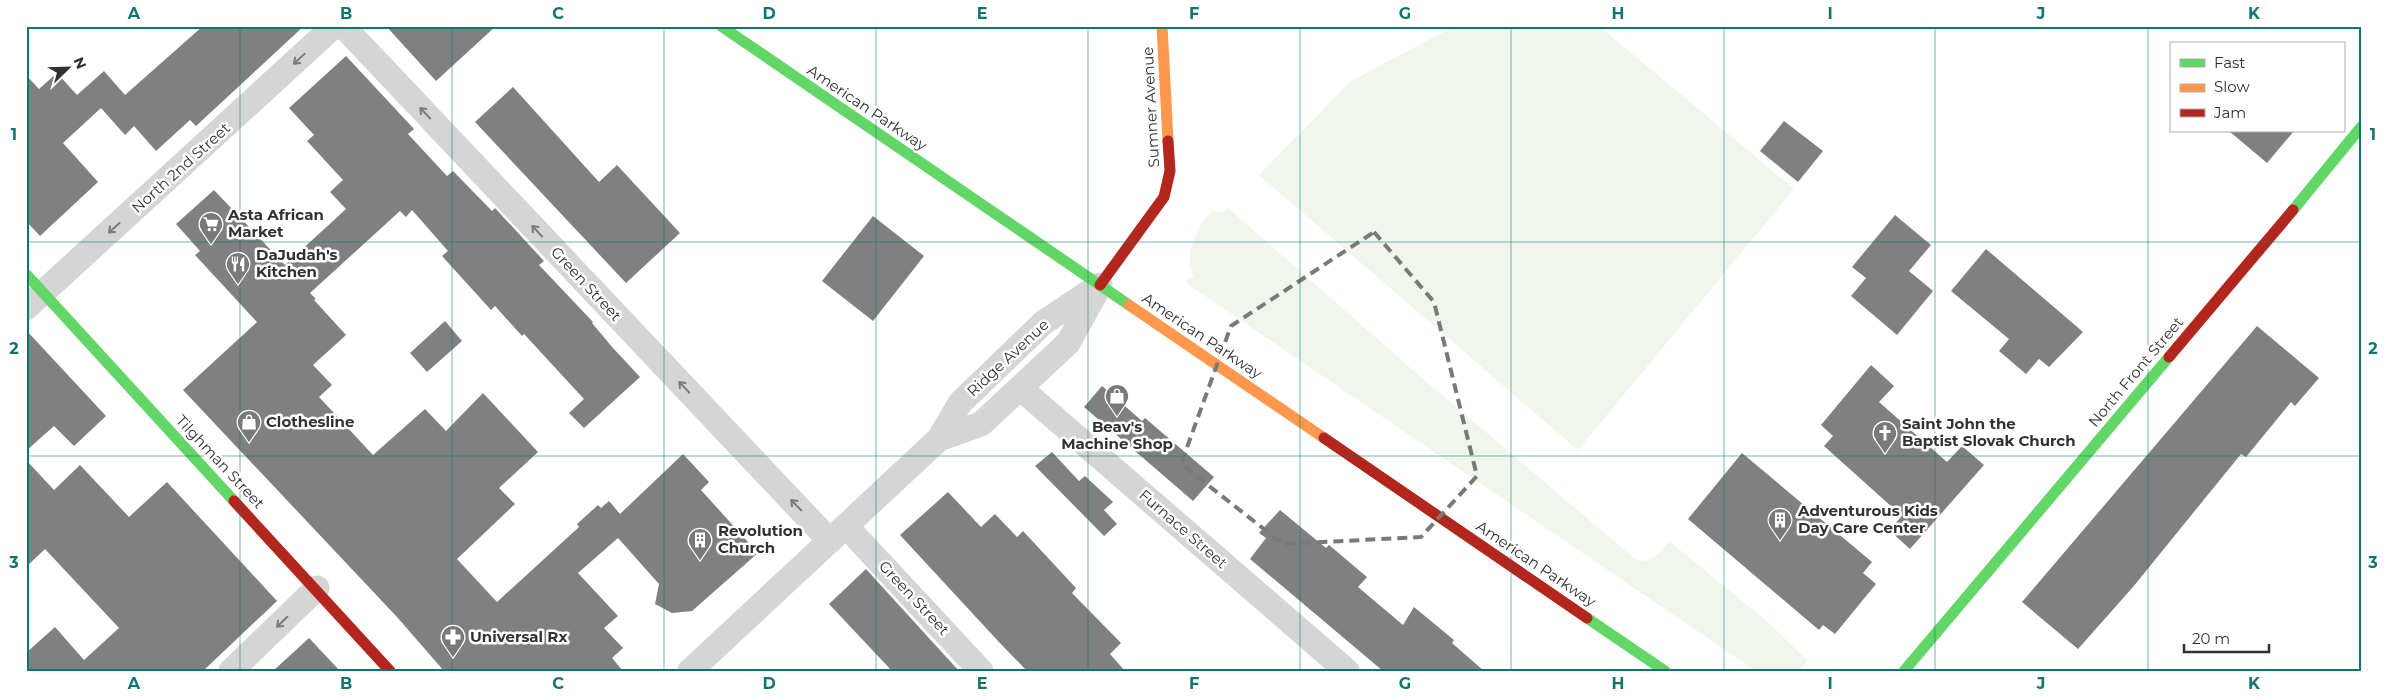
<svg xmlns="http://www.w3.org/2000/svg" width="2387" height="697" font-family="Montserrat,sans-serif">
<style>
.green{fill:#f1f6ed}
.building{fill:#808080}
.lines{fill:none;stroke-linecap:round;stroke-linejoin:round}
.street{stroke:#d5d5d5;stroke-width:25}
.fast{stroke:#63d668;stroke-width:11}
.slow{stroke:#ff974d;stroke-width:11}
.jam{stroke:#b3261e;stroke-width:11}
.oneway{stroke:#7b7b7b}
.marked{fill:none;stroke:#797979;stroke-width:4;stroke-dasharray:10 6;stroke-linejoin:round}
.grid{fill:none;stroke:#0f766e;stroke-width:1;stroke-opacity:0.55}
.labels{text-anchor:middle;stroke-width:5;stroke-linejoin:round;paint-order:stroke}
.street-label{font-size:15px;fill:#313131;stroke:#fff}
.poi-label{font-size:15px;font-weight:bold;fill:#313131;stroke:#fff;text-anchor:start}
.neatline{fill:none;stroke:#0f766e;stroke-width:2}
.grid-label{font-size:16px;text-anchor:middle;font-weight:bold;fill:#0f766e}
</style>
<rect width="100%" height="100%" fill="#fff"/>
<g class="green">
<path d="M1455,26H1599L1794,189L1578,450L1259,175L1351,81Z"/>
<path d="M1227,207L1415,372L1634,558C1650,567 1660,553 1669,541L1768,622L1807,660L1801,671H1756L1189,285L1186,280L1194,276C1182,260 1198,221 1213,211L1223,213Z"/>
</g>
<g class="building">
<path d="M203,26H304L196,126L190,120L156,151L134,126L125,135L101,108L63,143L98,182L40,236L26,221V75L39,89L57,73L77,95L104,71L125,95Z"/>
<path d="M386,26H496L436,81Z"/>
<path d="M346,56L414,129L408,134L447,176L453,171L492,211L495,208L544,261L539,265L593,322L592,323L613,348L640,377L584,428L569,413L584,399L524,334L522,336L495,306L491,310L442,256L448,251L412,210L406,217L400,211L310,293L316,299L314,300L346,335L313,365L332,385L319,397L373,455L425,409L446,431L483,393L538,452L499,488L515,504L457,559L497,602L579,527L577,524L598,505L601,508L609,501L620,514L683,454L709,482L701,490L758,553L692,611L672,613L655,604L659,584L618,538L578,573L618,616L604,628L623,648L612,658L623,671H444L397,617L183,390L257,322L195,255L200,251L176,224L214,190L285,265L346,209L330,192L343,180L307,141L314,135L289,108Z"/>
<path d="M513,87L599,182L617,165L680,233L626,283L475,122Z"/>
<path d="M1784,121L1823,151L1798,182L1760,151Z"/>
<path d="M2229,131H2294L2267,163Z"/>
<path d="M1895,215L1931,245L1909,271L1933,291L1897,335L1851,296L1866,278L1852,267Z"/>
<path d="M873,216L924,256L873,321L822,281Z"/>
<path d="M1986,249L2083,332L2049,367L2039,359L2026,374L1999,351L2009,339L1951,291Z"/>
<path d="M445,321L462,341L427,372L410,353Z"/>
<path d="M2257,326L2319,378L2295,406L2291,402L2246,457L2241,454L2133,587L2078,649L2022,602Z"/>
<path d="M26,330L106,416L74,446L54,426L26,451Z"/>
<path d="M1871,365L1894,386L1879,402L1947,462L1962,446L1984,465L1910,549L1889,530L1902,516L1824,446L1833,436L1821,425Z"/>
<path d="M1102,386L1142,421L1145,418L1214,477L1193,501L1084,407Z"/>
<path d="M1052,452L1079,481L1085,476L1113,502L1104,510L1117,524L1104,536L1035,466Z"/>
<path d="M1742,453L1872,562L1863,573L1876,584L1835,634L1823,625L1819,630L1688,519Z"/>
<path d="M26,460L54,490L80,465L129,517L167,482L277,601L203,671H26V653L55,627L84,660L119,628L45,549L26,567Z"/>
<path d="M948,492L981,527L995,514L1017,537L1023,531L1076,588L1072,593L1121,643L1110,654L1125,671H1027L998,641L900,535Z"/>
<path d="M1280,510L1326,548L1329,545L1367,577L1358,587L1403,625L1414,607L1454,640L1452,643L1484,671H1383L1250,559L1266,538L1259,533Z"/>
<path d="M866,569L959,671H892L829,604Z"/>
<path d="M309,638L340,671H273Z"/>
</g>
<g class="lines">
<g class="street">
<path d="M343,26L830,541"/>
<path d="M26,308L334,26"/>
<path d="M1020,388L1347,671"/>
<path d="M939,439L981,424L1068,343L1098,289"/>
<path d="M846,526L981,671"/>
<path d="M231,671L317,588"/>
<path d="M690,671L939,439L960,403L1043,323L1100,285"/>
</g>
<g class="fast">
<path d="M721,26L1129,305"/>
<path d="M2293,210L2361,127"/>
<path d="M26,274L234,501"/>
<path d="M1587,618L1665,671"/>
<path d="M1904,671L2169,357"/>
</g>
<g class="slow">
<path d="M1162,26L1168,141"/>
<path d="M1129,305L1324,438"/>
</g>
<g class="jam">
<path d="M1100,285L1164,197L1170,171L1168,141"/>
<path d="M2169,357L2293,210"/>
<path d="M1324,438L1587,618"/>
<path d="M234,501L390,671"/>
</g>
</g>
<defs><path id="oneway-shaft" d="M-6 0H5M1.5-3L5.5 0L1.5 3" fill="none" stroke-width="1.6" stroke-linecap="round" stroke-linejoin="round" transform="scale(1.25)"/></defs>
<g class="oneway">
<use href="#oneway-shaft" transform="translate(299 59) rotate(137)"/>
<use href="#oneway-shaft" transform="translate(425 113) rotate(-133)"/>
<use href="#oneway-shaft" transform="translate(114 228) rotate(138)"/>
<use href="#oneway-shaft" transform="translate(537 231) rotate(-133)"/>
<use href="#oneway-shaft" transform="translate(684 387) rotate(-133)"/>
<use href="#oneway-shaft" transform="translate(796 505) rotate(-134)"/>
<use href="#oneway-shaft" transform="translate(282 622) rotate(136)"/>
</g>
<path class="marked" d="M1374,232L1434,302L1477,476L1421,537L1283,544L1181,464L1231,326Z"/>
<path class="grid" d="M240,26V671M452,26V671M664,26V671M876,26V671M1088,26V671M1300,26V671M1511,26V671M1724,26V671M1935,26V671M2148,26V671M26,242H2361M26,456H2361"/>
<defs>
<g id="supermarket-pin" transform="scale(1.25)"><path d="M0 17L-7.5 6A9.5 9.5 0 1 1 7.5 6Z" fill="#797979" stroke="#fff"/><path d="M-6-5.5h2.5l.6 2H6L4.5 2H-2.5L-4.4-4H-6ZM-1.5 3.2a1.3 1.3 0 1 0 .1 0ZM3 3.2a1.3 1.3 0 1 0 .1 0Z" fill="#fff"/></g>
<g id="restaurant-pin" transform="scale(1.25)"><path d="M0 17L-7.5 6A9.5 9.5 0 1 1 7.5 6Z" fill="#797979" stroke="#fff"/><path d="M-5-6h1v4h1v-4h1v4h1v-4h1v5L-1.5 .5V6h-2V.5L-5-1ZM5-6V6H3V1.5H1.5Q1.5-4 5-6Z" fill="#fff"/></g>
<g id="shop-pin" transform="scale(1.25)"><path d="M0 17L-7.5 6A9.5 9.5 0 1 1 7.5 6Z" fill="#797979" stroke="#fff"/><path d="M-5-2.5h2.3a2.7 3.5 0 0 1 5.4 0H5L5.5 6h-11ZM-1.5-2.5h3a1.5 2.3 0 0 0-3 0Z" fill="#fff"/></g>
<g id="church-pin" transform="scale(1.25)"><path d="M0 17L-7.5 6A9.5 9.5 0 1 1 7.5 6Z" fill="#797979" stroke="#fff"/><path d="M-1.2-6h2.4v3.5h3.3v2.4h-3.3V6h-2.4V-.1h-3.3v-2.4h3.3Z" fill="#fff"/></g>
<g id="building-pin" transform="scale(1.25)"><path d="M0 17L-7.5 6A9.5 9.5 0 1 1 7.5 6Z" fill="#797979" stroke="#fff"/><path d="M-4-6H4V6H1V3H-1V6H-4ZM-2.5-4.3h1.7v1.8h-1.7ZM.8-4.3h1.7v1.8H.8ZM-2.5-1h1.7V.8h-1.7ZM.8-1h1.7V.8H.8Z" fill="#fff"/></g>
<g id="pharmacy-pin" transform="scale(1.25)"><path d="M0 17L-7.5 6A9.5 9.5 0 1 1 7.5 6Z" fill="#797979" stroke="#fff"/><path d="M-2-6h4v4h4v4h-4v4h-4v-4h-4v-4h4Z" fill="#fff"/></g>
</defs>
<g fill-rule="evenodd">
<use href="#supermarket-pin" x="211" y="224"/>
<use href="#restaurant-pin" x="238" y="264"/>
<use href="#shop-pin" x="1117" y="396"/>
<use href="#shop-pin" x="249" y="422"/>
<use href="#church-pin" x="1885" y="433"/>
<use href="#building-pin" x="1780" y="520"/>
<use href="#building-pin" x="700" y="540"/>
<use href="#pharmacy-pin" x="453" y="637"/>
</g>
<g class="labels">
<g class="street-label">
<text transform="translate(1151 107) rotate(-93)" y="5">Sumner Avenue</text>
<text transform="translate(867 108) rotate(34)" y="5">American Parkway</text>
<text transform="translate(181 168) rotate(-42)" y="5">North 2nd Street</text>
<text transform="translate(586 284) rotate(47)" y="5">Green Street</text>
<text transform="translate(1202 336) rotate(34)" y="5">American Parkway</text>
<text transform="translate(1008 358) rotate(-43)" y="5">Ridge Avenue</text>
<text transform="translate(2136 372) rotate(-50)" y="5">North Front Street</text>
<text transform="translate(220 462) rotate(47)" y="5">Tilghman Street</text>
<text transform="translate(1183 529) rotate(41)" y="5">Furnace Street</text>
<text transform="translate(1536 564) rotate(34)" y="5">American Parkway</text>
<text transform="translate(914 598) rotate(47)" y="5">Green Street</text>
</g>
<g class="poi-label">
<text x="228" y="220">Asta African<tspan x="228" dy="17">Market</tspan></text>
<text x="256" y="260">DaJudah's<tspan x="256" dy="17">Kitchen</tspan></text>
<text x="266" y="427">Clothesline</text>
<text x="1902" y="429">Saint John the<tspan x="1902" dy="17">Baptist Slovak Church</tspan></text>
<text x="1117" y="432" text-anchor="middle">Beav's<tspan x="1117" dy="17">Machine Shop</tspan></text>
<text x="1798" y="516">Adventurous Kids<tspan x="1798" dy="17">Day Care Center</tspan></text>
<text x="718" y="536">Revolution<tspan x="718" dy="17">Church</tspan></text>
<text x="470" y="642">Universal Rx</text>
</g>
</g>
<rect width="2387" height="697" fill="none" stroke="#ffffff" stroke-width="55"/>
<rect x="2170" y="42" width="175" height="90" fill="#ffffff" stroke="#adadad"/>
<rect x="2180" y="59" width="25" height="8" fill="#63d668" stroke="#adadad"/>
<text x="2214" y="68" font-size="15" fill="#313131">Fast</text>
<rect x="2180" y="84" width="25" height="8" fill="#ff974d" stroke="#adadad"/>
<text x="2214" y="92" font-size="15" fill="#313131">Slow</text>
<rect x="2180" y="109" width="25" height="8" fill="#b3261e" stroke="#adadad"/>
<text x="2214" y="118" font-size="15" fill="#313131">Jam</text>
<g transform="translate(68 68) rotate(67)" stroke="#ffffff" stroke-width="4" paint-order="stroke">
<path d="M0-4L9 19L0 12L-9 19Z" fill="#313131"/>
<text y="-8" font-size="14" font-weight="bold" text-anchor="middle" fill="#313131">N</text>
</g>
<path d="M2184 644v8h85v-8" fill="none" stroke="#313131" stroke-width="2.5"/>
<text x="2192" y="644" font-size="15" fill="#313131" stroke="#ffffff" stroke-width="4" paint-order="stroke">20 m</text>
<rect x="28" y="28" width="2332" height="642" class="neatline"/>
<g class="grid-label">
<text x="134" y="19">A</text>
<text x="346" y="19">B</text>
<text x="558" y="19">C</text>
<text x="769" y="19">D</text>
<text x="982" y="19">E</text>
<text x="1194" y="19">F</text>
<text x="1405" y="19">G</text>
<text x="1618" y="19">H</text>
<text x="1830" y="19">I</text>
<text x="2041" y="19">J</text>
<text x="2254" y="19">K</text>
<text x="14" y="140">1</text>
<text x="2373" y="140">1</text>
<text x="14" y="354">2</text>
<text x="2373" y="354">2</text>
<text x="14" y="568">3</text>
<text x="2373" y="568">3</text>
<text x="134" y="689">A</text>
<text x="346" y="689">B</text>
<text x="558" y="689">C</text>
<text x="769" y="689">D</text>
<text x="982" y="689">E</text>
<text x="1194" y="689">F</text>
<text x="1405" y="689">G</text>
<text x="1618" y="689">H</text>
<text x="1830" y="689">I</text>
<text x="2041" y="689">J</text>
<text x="2254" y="689">K</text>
</g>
</svg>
